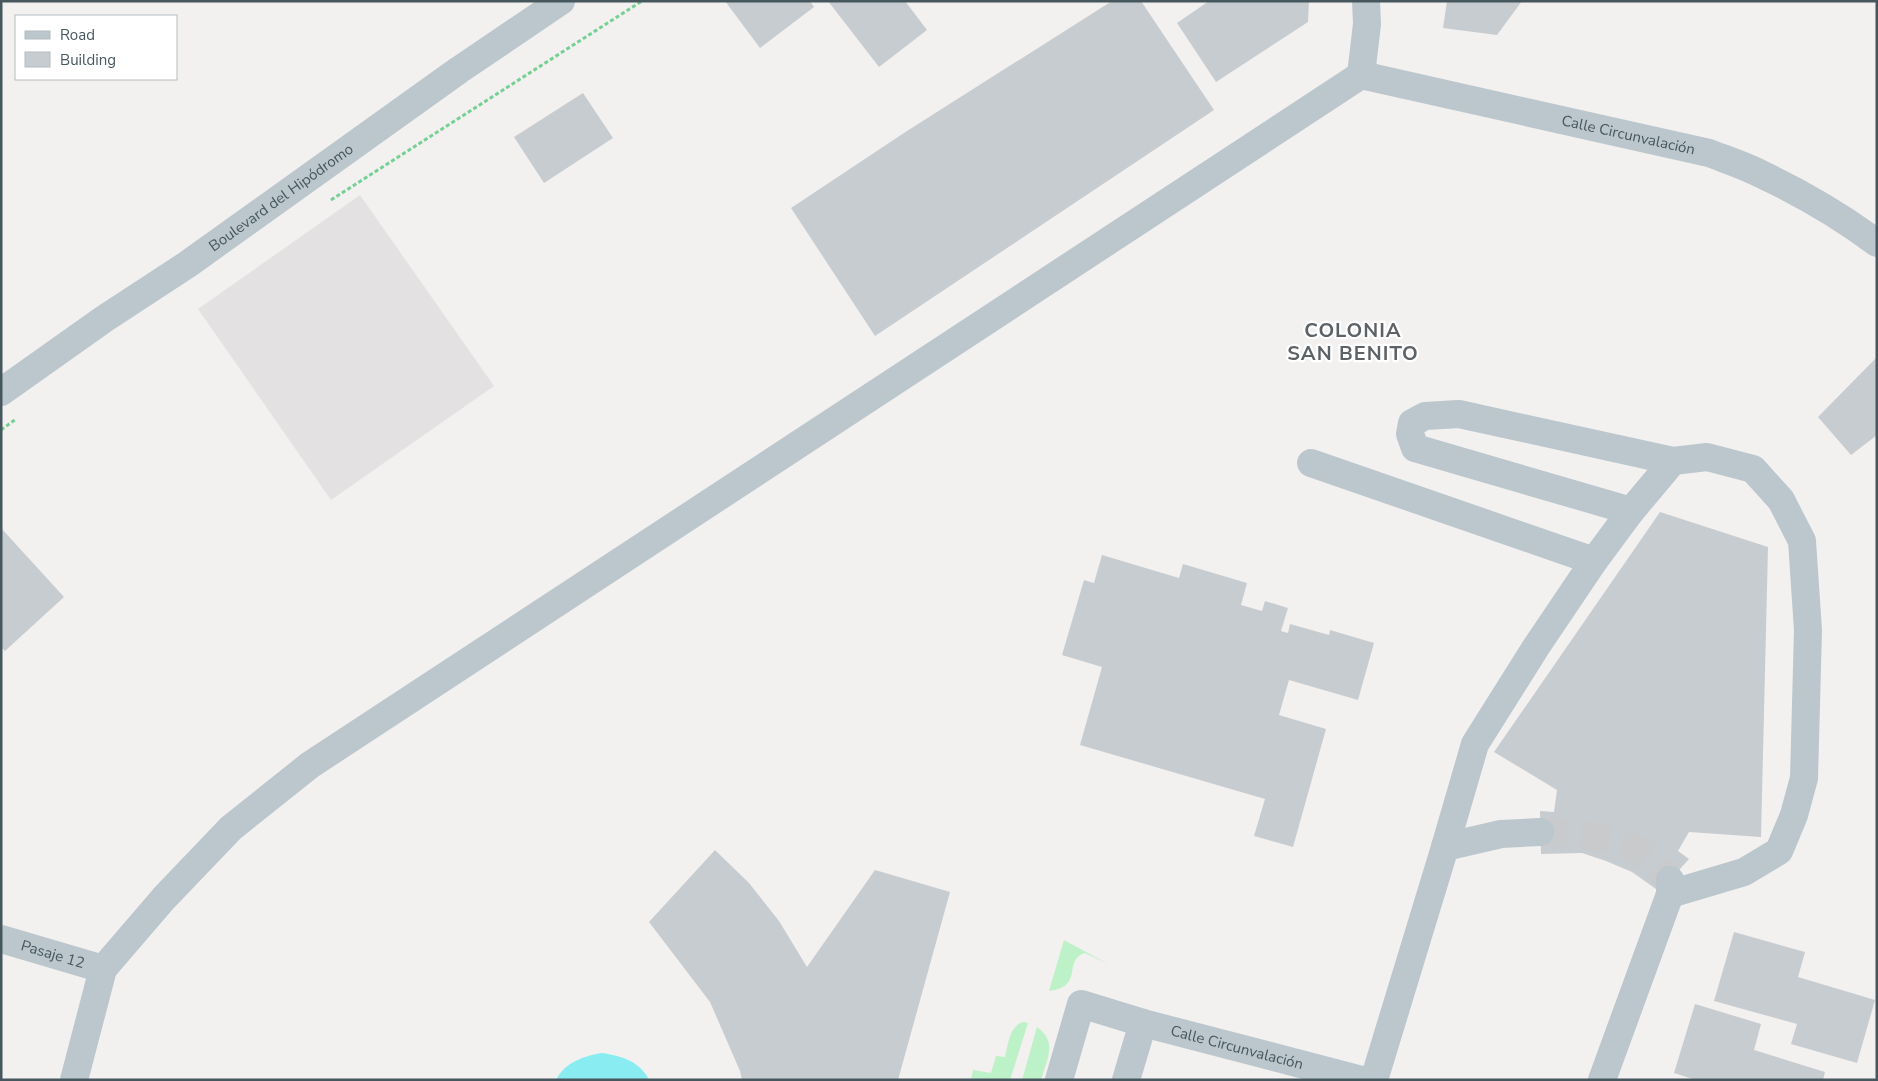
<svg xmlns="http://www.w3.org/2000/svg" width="1878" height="1081" font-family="'Nunito Sans',sans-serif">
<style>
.education{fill:#e4e1e3}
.green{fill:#bdf1c8}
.water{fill:#89ecf0}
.building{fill:#c7ccd0}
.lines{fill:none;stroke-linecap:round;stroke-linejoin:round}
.minor-tunnel{stroke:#c8cacc;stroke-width:28;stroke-dasharray:28 14;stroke-linecap:butt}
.path{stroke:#74d193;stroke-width:3;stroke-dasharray:4 2.5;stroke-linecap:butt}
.minor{stroke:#bbc7cd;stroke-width:28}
.labels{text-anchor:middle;stroke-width:4.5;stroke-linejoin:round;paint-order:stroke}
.street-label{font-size:15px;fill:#47575e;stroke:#fff}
.district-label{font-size:20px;font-weight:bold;letter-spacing:1px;fill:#5c6265;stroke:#fff}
</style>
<rect width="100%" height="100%" fill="#f3f0f0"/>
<path class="education" d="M360,195L494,386L331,500L198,309Z"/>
<g class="green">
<path d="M1064,940L1110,965L1085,953C1062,960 1085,987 1049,991Z"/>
<path d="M1023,1022L1028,1023L1010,1080H971L973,1070L991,1073L996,1056L1005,1057C1008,1045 1009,1026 1023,1022Z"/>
<path d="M1037,1027C1058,1042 1047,1059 1041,1080H1022Z"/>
</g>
<path class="water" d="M602,1053C621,1056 640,1061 649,1080H556C565,1062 584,1056 602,1053Z"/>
<g class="building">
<path d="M725,1H810L814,7L760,48Z"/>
<path d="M828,1H905L927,30L879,67Z"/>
<path d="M1112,1H1141L1214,110L875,336L791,208L907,131Z"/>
<path d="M1209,1H1309L1308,22L1216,82L1177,23Z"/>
<path d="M1447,1H1522L1497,35L1443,28Z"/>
<path d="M583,93L613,138L544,183L514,137Z"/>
<path d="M1877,357V435L1851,455L1818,417Z"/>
<path d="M1660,512L1768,547L1761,837L1689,832L1678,851L1689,859L1670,880L1663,894L1632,872L1606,861L1582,853L1541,854L1540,811L1554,812L1557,790L1494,752Z"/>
<path d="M1,528L64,597L5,651L1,647Z"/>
<path d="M1102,555L1179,578L1183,564L1247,583L1241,605L1262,611L1265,601L1288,608L1281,631L1288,633L1290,624L1329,635L1330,630L1374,643L1358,700L1289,680L1279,715L1326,729L1293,847L1254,836L1265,799L1080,745L1102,667L1062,655L1084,580L1094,583Z"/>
<path d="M715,850L749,883L779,921L807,967L875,870L950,892L898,1080H742L740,1071L710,1002L649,922Z"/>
<path d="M1734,932L1805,952L1798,977L1875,1000L1857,1063L1791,1044L1797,1024L1714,1001Z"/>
<path d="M1695,1004L1761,1024L1754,1050L1825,1072L1823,1080H1696L1674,1073Z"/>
</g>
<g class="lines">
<path class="minor-tunnel" d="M1540,832C1566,832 1605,836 1629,846C1645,853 1658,868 1670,880"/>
<g class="path">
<path d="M331,200L642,1"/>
<path d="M1,430L16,419"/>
</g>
<g class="minor">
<path id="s1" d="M1361,75L1709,153C1727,160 1746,166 1763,175C1803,194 1842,217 1877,243"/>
<path d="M1361,75L1367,24L1366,1"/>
<path id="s2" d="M1,392L104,319L188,264L459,70L561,1"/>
<path d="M1311,463L1594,561"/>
<path d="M1631,511L1415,448L1410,434L1412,423L1425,416L1459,414L1673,461"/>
<path d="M1540,832L1501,834L1445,847L1475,744L1536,647L1594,561L1631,511L1673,461L1707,457L1753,469L1781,500L1802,541L1808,630L1804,778L1794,815L1779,851L1744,872L1670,894V880"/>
<path id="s3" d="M1,939L103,969"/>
<path d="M74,1080L103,969L164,898L231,828L310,765L1361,75"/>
<path id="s4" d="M1059,1080L1081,1004L1143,1023L1362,1080"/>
<path d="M1126,1080L1143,1023"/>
<path d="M1374,1080L1445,847"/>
<path d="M1602,1080L1670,894"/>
</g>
</g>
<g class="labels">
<g class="street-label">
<text dy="5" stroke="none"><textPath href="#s1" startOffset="274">Calle Circunvalación</textPath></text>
<text dy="5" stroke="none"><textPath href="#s2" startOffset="341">Boulevard del Hipódromo</textPath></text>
<text dy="5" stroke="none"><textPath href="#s3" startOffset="54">Pasaje 12</textPath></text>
<text dy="5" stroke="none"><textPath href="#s4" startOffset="241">Calle Circunvalación</textPath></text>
</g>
<g class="district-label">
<text x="1353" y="337">COLONIA<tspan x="1353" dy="23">SAN BENITO</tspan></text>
</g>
</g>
<rect width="1878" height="1081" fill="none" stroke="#47575e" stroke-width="5"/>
<rect x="15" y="15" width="162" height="65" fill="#ffffff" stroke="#b5bcbf"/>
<rect x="25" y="31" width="25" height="8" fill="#bbc7cd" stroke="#b5bcbf"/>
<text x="60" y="40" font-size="15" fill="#47575e">Road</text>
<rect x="25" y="52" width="25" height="15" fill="#c7ccd0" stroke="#b5bcbf"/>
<text x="60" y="65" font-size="15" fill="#47575e">Building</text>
</svg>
